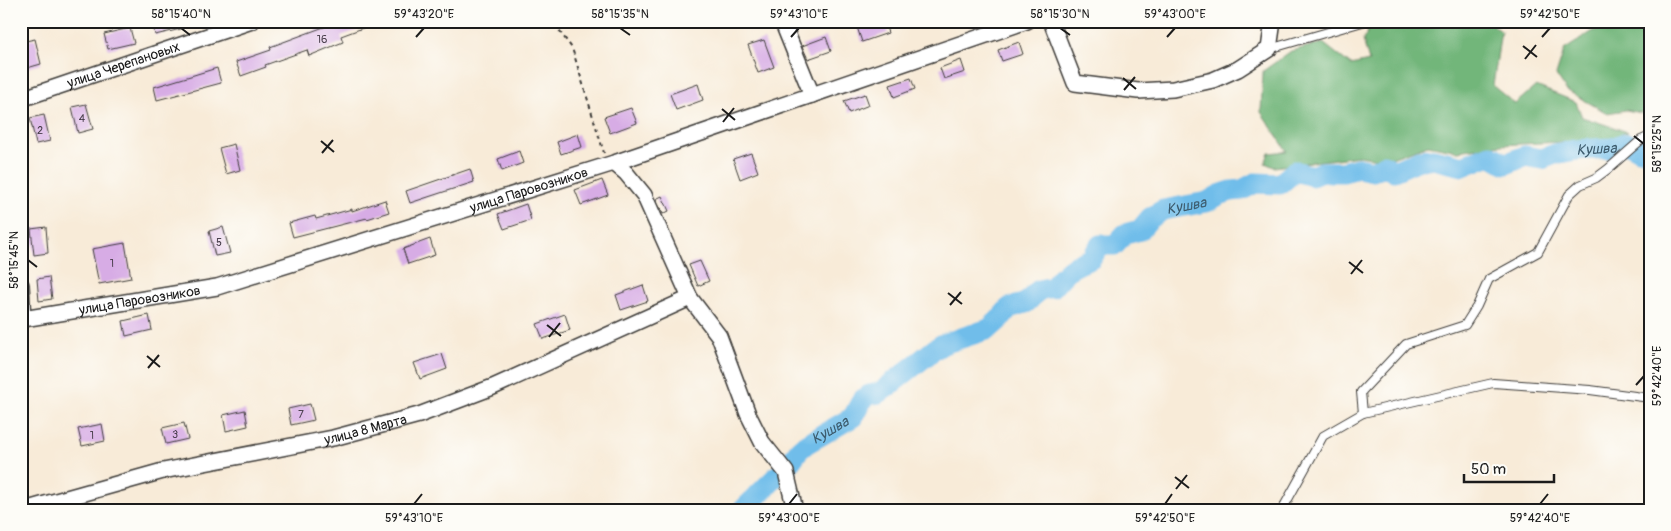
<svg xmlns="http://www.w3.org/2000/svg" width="1671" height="531" font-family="Pangolin,sans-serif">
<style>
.forest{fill:#72b67a;stroke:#47694b}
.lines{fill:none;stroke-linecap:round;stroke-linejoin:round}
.river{stroke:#6fbdea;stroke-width:21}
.building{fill:#d7ace5}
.service-casing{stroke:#3d3b38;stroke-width:10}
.minor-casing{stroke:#3d3b38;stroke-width:18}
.path{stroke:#3d3b38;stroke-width:2;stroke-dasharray:4 4;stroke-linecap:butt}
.service{stroke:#fff;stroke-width:8}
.minor{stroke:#fff;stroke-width:15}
.ticks{fill:none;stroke:#1c1c1c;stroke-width:2}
.labels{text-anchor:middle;stroke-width:4.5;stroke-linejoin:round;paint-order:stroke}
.number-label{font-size:11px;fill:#4b404e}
.street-label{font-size:14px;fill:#1c1c1c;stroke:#fdfcf7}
.water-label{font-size:15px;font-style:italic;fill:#3d5c6e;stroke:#fdfcf7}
.neatline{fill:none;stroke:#1c1c1c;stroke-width:2}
.ticks-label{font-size:12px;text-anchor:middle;fill:#1c1c1c}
</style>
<rect width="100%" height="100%" fill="#fdfcf7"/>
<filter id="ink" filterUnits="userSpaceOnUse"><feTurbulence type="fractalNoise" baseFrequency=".02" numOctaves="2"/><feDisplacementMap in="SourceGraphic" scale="10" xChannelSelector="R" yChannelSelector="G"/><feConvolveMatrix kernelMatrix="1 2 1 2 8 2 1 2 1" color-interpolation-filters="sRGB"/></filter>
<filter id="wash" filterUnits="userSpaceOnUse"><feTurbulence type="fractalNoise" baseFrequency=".0096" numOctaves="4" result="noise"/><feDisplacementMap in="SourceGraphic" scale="20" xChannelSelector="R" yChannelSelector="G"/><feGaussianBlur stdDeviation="1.12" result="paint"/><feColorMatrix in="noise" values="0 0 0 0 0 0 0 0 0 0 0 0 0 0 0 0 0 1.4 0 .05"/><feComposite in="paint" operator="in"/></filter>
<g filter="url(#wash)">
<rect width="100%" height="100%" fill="#f8ebd8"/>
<g class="forest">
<path d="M1392,21H1487L1501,31L1493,86L1515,104L1536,86L1576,102L1582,117L1628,132L1622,133L1621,139L1616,143L1580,141L1500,145L1458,151L1428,145L1386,160L1359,156L1274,167L1265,163L1269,153L1287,151L1261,112L1263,71L1291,51L1323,43L1351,65L1369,61L1363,40L1371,25Z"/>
<path d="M1633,21H1650V112L1641,113L1626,110L1607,113L1566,90L1556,75L1564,50L1593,31L1629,24Z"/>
</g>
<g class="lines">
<g class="river">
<path id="s1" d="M789,464L799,450L806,444L853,417L862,400L869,395L879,393L886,388L935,349L943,344L989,329L999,320L1009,308L1026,303L1039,290L1053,287C1066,271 1071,266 1091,259L1100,245H1115L1125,234L1140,230L1150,218L1163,210L1207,202L1219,195L1231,191L1242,190L1255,183L1280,184L1295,171L1312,176L1322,172H1343L1358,168L1373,171L1384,165L1394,171L1419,160L1433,159L1463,166L1490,155L1506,164L1525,156L1542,159L1555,154L1575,150L1613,148L1622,144H1628L1639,150L1650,149"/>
<path d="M743,510L778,475"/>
</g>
</g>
<g id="blocks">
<g class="building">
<path d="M152,21H179L181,29L155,35Z"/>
<path d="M340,21L379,22L341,36L343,42L309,56L307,50L265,65L266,67L241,76L236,62L271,50L270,47Z"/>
<path d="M873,21H884L888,33L862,42L857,27Z"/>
<path d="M130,28L134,43L108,49L104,34Z"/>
<path d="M826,37L831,51L808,59L802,46Z"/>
<path d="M35,39L41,64L27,68L21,42Z"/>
<path d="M764,40L774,67L758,73L748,45Z"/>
<path d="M1019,42L1023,54L1002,61L998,50Z"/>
<path d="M961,60L965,72L944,79L940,68Z"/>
<path d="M217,68L221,83L157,100L154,87Z"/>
<path d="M911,78L915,89L894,97L890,85Z"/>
<path d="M698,84L703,100L676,110L670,94Z"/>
<path d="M865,94L869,105L849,113L844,101Z"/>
<path d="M86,104L93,129L78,133L72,107Z"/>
<path d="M631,108L637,123L610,133L604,117Z"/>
<path d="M44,115L50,141L36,144L30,118Z"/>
<path d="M578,134L582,147L561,154L557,142Z"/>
<path d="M234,144L240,170L226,174L219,148Z"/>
<path d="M519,151L523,163L502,171L498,159Z"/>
<path d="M751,153L758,172L740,179L733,159Z"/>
<path d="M470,169L474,182L410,203L406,191Z"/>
<path d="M602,180L608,195L581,205L575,190Z"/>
<path d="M662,196L669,211L663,214L656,199Z"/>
<path d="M385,200L389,212L367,219V218L293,237L289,223L315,216L316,219L352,209V211Z"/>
<path d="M526,204L531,220L504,229L498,214Z"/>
<path d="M46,227L48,253L34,255L31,229Z"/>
<path d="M223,227L230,253L215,256L209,231Z"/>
<path d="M430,239L435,255L408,264L403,249Z"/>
<path d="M125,243L131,278L99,284L92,249Z"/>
<path d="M700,261L709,281L698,286L689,265Z"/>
<path d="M49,277L52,299L39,301L37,279Z"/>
<path d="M643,285L648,301L621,310L616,295Z"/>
<path d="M565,314L570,330L543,339L537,324Z"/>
<path d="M149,315L152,330L126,336L123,321Z"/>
<path d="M442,354L447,369L420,379L414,363Z"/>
<path d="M310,404L314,420L291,425L288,409Z"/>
<path d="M245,410L248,426L226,431L223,415Z"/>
<path d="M184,423L188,439L166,444L162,428Z"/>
<path d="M102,424L105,441L82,446L78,429Z"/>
</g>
</g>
</g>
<g filter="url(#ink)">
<use href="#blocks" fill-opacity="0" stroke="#3d3b38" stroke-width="1"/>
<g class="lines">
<g class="service-casing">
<g id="service">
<path d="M1269,49L1366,21"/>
<path d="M1363,413L1361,392L1406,344L1465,325L1477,306L1489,279L1538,252L1569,195L1580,185L1596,178L1608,169L1641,140L1650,136"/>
<path d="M1282,510L1323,436L1363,413L1493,383L1590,390L1650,398"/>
</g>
</g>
<g class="minor-casing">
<g id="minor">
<path d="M782,21L812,95"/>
<path d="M1051,21L1075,83L1138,91L1173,89L1213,80L1238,69L1269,49L1273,21"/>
<path id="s2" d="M21,99L252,21"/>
<path d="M614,163L626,173L644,195L690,298L719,336L748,414L762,442L786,472L795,510"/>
<path d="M21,285L23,319"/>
<path id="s3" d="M21,321L23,319L217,287L614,163L1027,21"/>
<path id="s4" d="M24,510L163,471L333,438L419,415L493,387L690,298"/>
</g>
</g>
<path class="path" d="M547,21L557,28L572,48L604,153"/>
<use href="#service" class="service"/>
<use href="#minor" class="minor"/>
</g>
</g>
<path class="ticks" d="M181,28L190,35M620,28L630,35M1060,28L1070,35M416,37L424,28M791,37L799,28M1167,37L1175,28M1542,37L1550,28M1523,46L1537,57M1525,59L1536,45M1123,78L1136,89M1124,90L1135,77M722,109L735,120M723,122L734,108M1634,136L1644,144M321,141L334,152M322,153L333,140M28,260L37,267M1349,262L1363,273M1351,274L1362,260M948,293L962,304M950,305L961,292M547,325L561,336M549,337L560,323M147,356L160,367M148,368L159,355M1636,385L1644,376M1175,477L1189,488M1176,489L1187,475M414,504L422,494M789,504L797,494M1165,504L1172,494M1540,504L1548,494"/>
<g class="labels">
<g class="number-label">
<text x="322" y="43">16</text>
<text x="82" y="122">4</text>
<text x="40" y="134">2</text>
<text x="219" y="246">5</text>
<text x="112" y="267">1</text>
<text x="301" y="418">7</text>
<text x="175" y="438">3</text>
<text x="92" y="439">1</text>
</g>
<g class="street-label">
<text dy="5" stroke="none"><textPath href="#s2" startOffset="108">улица Черепановых</textPath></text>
<text dy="5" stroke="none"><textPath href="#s3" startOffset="526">улица Паровозников</textPath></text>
<text dy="5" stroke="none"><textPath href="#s3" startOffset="121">улица Паровозников</textPath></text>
<text dy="5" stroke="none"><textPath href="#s4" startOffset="351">улица 8 Марта</textPath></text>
</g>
<g class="water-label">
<text dy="5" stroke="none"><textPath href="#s1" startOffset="928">Кушва</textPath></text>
<text dy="5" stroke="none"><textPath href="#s1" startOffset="492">Кушва</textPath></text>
<text dy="5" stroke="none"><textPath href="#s1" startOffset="54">Кушва</textPath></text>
</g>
</g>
<rect width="1671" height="531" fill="none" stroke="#fdfcf7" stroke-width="55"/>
<path d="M1464 474v8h90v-8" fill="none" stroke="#1c1c1c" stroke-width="2.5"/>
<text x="1471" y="474" font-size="15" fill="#1c1c1c" stroke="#fdfcf7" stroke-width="4" paint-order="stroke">50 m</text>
<rect x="28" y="28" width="1616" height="476" class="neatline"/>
<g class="ticks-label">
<text x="181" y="18">58°15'40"N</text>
<text x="424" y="18">59°43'20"E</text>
<text x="620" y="18">58°15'35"N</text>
<text x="799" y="18">59°43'10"E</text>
<text x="1060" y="18">58°15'30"N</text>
<text x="1175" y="18">59°43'00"E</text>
<text x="1550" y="18">59°42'50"E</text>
<text transform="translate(1657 144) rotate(-90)" y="4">58°15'25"N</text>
<text transform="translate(14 260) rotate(-90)" y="4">58°15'45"N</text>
<text transform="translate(1657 376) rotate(-90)" y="4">59°42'40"E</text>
<text x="414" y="522">59°43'10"E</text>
<text x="789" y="522">59°43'00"E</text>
<text x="1165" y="522">59°42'50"E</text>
<text x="1540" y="522">59°42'40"E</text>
</g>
</svg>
